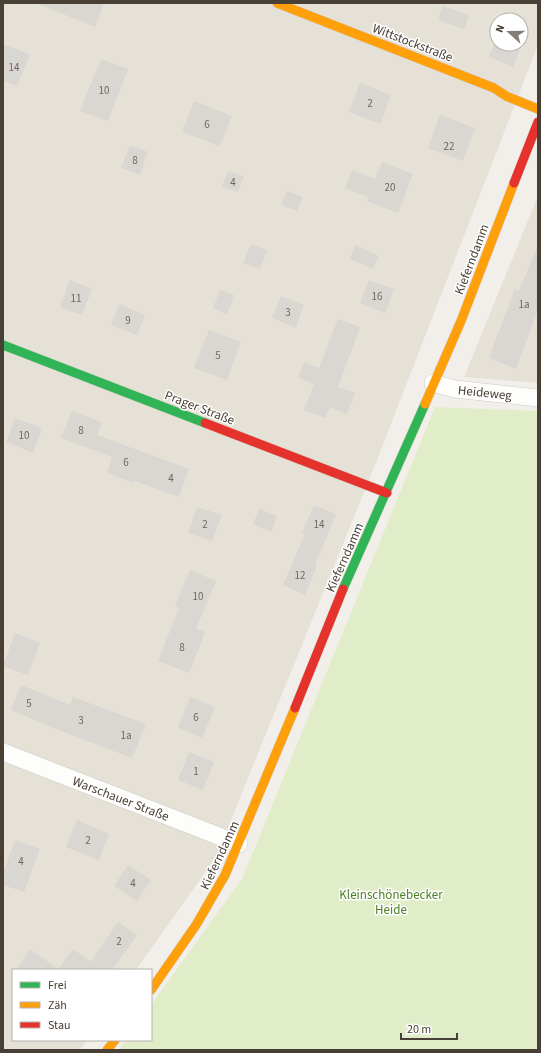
<svg xmlns="http://www.w3.org/2000/svg" width="541" height="1053" font-family="'Source Sans 3',sans-serif">
<style>
.residential{fill:#e6e1d7;fill-rule:evenodd}
.green{fill:#e1edc8}
.building{fill:#dad6d1}
.lines{fill:none;stroke-linecap:round;stroke-linejoin:round}
.street-casing{stroke:#cecbc6;stroke-width:18}
.fast-casing{stroke:#d3cec2;stroke-width:10}
.slow-casing{stroke:#d3cec2;stroke-width:10}
.jam-casing{stroke:#d3cec2;stroke-width:10}
.street{stroke:#fdfdfc;stroke-width:17}
.fast{stroke:#30b455;stroke-width:9}
.slow{stroke:#ff9f0a;stroke-width:9}
.jam{stroke:#e5322d;stroke-width:9}
.labels{text-anchor:middle;stroke-width:3;stroke-linejoin:round;paint-order:stroke}
.number-label{font-size:11px;fill:#6f675e}
.street-label{font-size:13px;fill:#494035;stroke:#fff}
.park-label{font-size:13px;fill:#4b8023;stroke:#fff}
</style>
<rect width="100%" height="100%" fill="#f2efea"/>
<g class="residential">
<path d="M3,3H538V45L379,455L216,857L136,970H13V1040H87L80,1050H3ZM497,20H521V44H497Z"/>
<path d="M538,196V383L464,377Z"/>
</g>
<path class="green" d="M435,407L538,411V1050H119L126,1040H151V1005L242,879Z"/>
<g class="building">
<path d="M36,3H104L95,27Z"/>
<path d="M443,6L469,15L464,29L438,20Z"/>
<path d="M497,36V44L522,43L513,67L489,57Z"/>
<path d="M3,44L30,54L17,86L3,81Z"/>
<path d="M101,59L128,69L108,121L80,111Z"/>
<path d="M360,83L391,95L380,124L349,112Z"/>
<path d="M194,101L232,116L220,146L182,132Z"/>
<path d="M440,115L475,128L463,161L428,148Z"/>
<path d="M130,145L148,152L140,175L121,168Z"/>
<path d="M382,162L413,174L398,213L367,201L368,197L345,188L352,170L375,179Z"/>
<path d="M228,171L244,176L238,192L222,187Z"/>
<path d="M287,191L303,197L297,211L281,205Z"/>
<path d="M251,244L267,250L260,269L243,263Z"/>
<path d="M355,245L379,256L373,269L350,259Z"/>
<path d="M538,245V310L516,369L489,358L515,289L519,291Z"/>
<path d="M70,280L92,289L82,315L60,307Z"/>
<path d="M369,280L394,289L385,313L360,303Z"/>
<path d="M220,290L234,295L227,314L213,308Z"/>
<path d="M281,296L304,305L296,328L272,318Z"/>
<path d="M119,304L145,315L137,335L111,325Z"/>
<path d="M338,319L360,327L338,387L355,393L347,414L330,407L325,418L304,410L314,384L298,378L304,362L319,368Z"/>
<path d="M209,330L241,342L227,380L194,368Z"/>
<path d="M72,411L102,422L97,435L189,469L179,497L135,481L134,483L107,473L112,457L61,438Z"/>
<path d="M15,418L42,428L33,453L6,442Z"/>
<path d="M314,505L336,514L315,565L317,566L305,595L283,585L305,534L302,533Z"/>
<path d="M197,507L222,515L212,541L188,533Z"/>
<path d="M259,509L277,516L271,532L253,524Z"/>
<path d="M190,570L216,581L196,629L205,632L189,673L158,661L179,608L175,606Z"/>
<path d="M15,633L40,643L28,675L3,666Z"/>
<path d="M21,685L70,705L73,697L146,724L132,758L61,731L11,710Z"/>
<path d="M190,697L215,707L202,738L178,728Z"/>
<path d="M189,752L214,762L203,790L178,780Z"/>
<path d="M77,820L109,834L99,860L66,847Z"/>
<path d="M15,840L40,849L24,892L3,885V874Z"/>
<path d="M128,865L151,880L137,901L114,886Z"/>
<path d="M118,922L137,935L112,970H16L30,949L58,969L73,949L91,962Z"/>
</g>
<g class="lines">
<g class="street-casing">
<g id="street">
<path d="M433,383L455,389L538,398"/>
<path d="M3,752L239,844"/>
</g>
</g>
<g class="fast-casing">
<g id="fast">
<path d="M3,345L205,423"/>
<path d="M343,589L425,404"/>
</g>
</g>
<g class="slow-casing">
<g id="slow">
<path d="M277,3L494,88L506,96L538,109"/>
<path d="M425,404L461,321L514,183"/>
<path d="M151,990L196,925L225,875L295,708"/>
<path d="M107,1050L115,1040"/>
</g>
</g>
<g class="jam-casing">
<g id="jam">
<path d="M514,183L538,122"/>
<path d="M205,423L387,493"/>
<path d="M295,708L343,589"/>
</g>
</g>
<use href="#street" class="street"/>
<use href="#fast" class="fast"/>
<use href="#slow" class="slow"/>
<use href="#jam" class="jam"/>
</g>
<g class="labels">
<g class="number-label">
<text x="14" y="71">14</text>
<text x="104" y="94">10</text>
<text x="370" y="107">2</text>
<text x="207" y="128">6</text>
<text x="449" y="150">22</text>
<text x="135" y="164">8</text>
<text x="233" y="186">4</text>
<text x="390" y="191">20</text>
<text x="377" y="300">16</text>
<text x="76" y="302">11</text>
<text x="524" y="308">1a</text>
<text x="288" y="316">3</text>
<text x="128" y="324">9</text>
<text x="218" y="359">5</text>
<text x="81" y="434">8</text>
<text x="24" y="439">10</text>
<text x="126" y="466">6</text>
<text x="171" y="482">4</text>
<text x="205" y="528">2</text>
<text x="319" y="528">14</text>
<text x="300" y="579">12</text>
<text x="198" y="600">10</text>
<text x="182" y="651">8</text>
<text x="29" y="707">5</text>
<text x="196" y="721">6</text>
<text x="81" y="724">3</text>
<text x="126" y="739">1a</text>
<text x="196" y="775">1</text>
<text x="88" y="844">2</text>
<text x="21" y="865">4</text>
<text x="133" y="887">4</text>
<text x="119" y="945">2</text>
</g>
<g class="street-label">
<text transform="translate(413 42) rotate(21)" y="5">Wittstockstraße</text>
<text transform="translate(471 259) rotate(-69)" y="5">Kieferndamm</text>
<text transform="translate(485 392) rotate(6)" y="5">Heideweg</text>
<text transform="translate(200 407) rotate(21)" y="5">Prager Straße</text>
<text transform="translate(344 557) rotate(-66)" y="5">Kieferndamm</text>
<text transform="translate(121 798) rotate(21)" y="5">Warschauer Straße</text>
<text transform="translate(219 855) rotate(-65)" y="5">Kieferndamm</text>
</g>
<g class="park-label">
<text x="391" y="899">Kleinschönebecker<tspan x="391" dy="15">Heide</tspan></text>
</g>
</g>
<rect width="541" height="1053" fill="none" stroke="#494035" stroke-width="8"/>
<rect x="12" y="969" width="140" height="72" fill="#ffffff" stroke="#b6b3ae"/>
<rect x="20" y="982" width="20" height="6" fill="#30b455" stroke="#b6b3ae"/>
<text x="48" y="989" font-size="12" fill="#494035">Frei</text>
<rect x="20" y="1002" width="20" height="6" fill="#ff9f0a" stroke="#b6b3ae"/>
<text x="48" y="1009" font-size="12" fill="#494035">Zäh</text>
<rect x="20" y="1022" width="20" height="6" fill="#e5322d" stroke="#b6b3ae"/>
<text x="48" y="1029" font-size="12" fill="#494035">Stau</text>
<g transform="translate(509 32) rotate(291)"><circle r="19" fill="#ffffff" stroke="#b6b3ae"/>
<path d="M0-3L7 15L0 10L-7 15Z" fill="#847d74"/>
<text y="-6" font-size="11" font-weight="bold" text-anchor="middle" fill="#494035">N</text>
</g>
<path d="M401 1033v6h56v-6" fill="none" stroke="#494035" stroke-width="2"/>
<text x="407" y="1033" font-size="12" fill="#494035" stroke="#ffffff" stroke-width="3" paint-order="stroke">20 m</text>
</svg>
